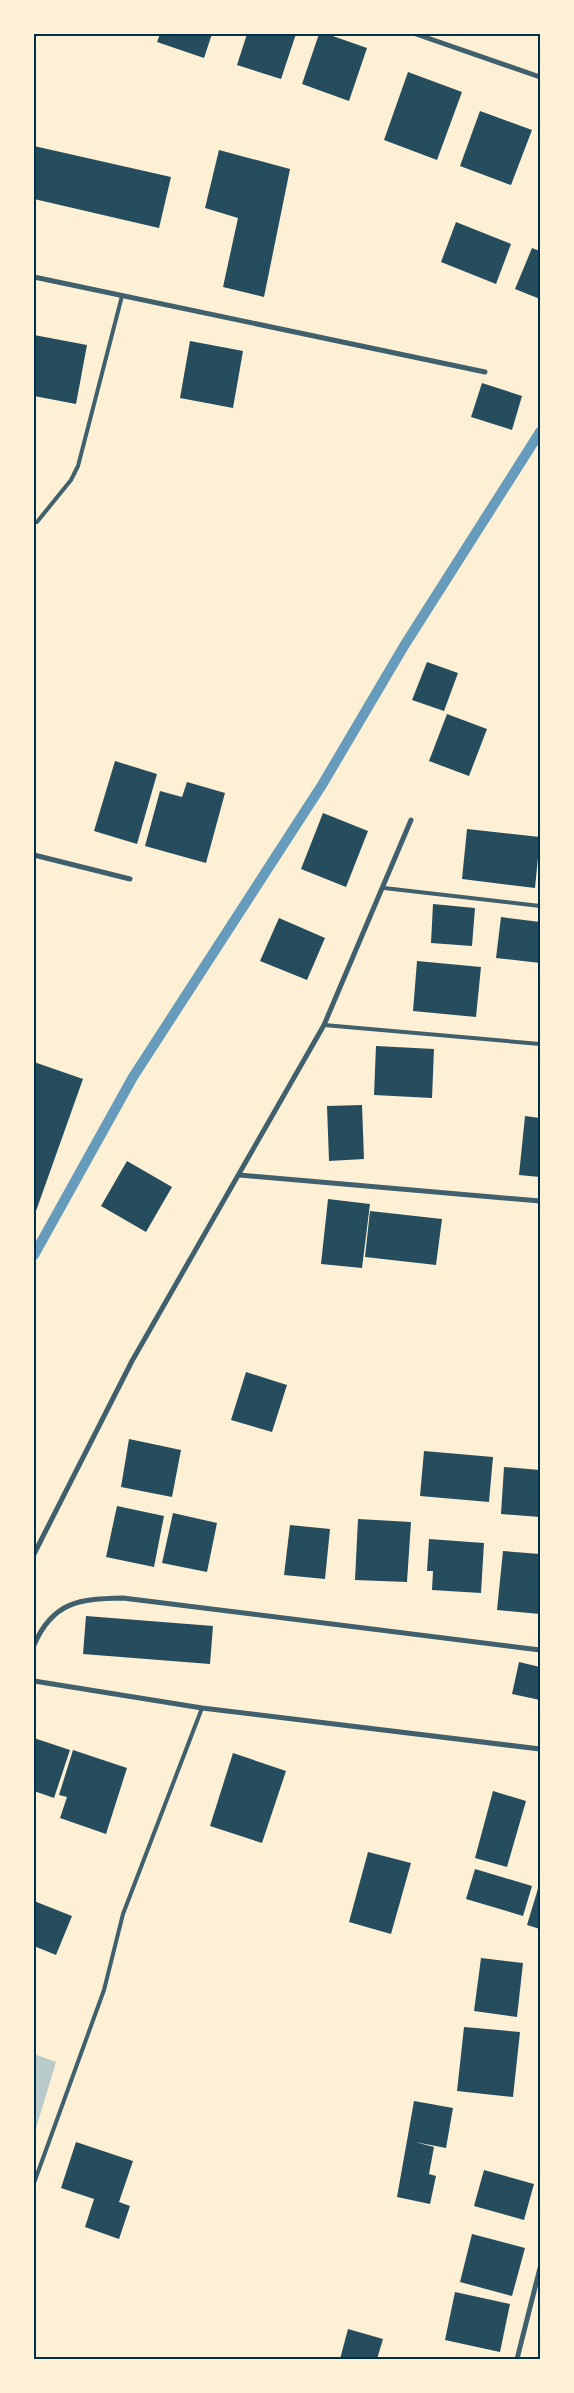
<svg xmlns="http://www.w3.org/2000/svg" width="574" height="2393" font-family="Lato,sans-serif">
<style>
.green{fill:#b9caca}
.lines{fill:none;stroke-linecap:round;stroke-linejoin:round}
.stream{stroke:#669bbc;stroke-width:10}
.building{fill:#264d5e}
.service{stroke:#3f606c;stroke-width:4}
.minor{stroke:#3f606c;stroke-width:5}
.neatline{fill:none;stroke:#003049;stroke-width:2}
</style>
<rect width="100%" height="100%" fill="#fdf0d5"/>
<path class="green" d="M34,2054L56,2062L34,2135Z"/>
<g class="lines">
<path class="stream" d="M34,1255L133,1077L322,785L404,646L540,432"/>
</g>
<g class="building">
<path d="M160,34H212L204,58L157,42Z"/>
<path d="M247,34H296L281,79L237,65Z"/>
<path d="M319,34H327L367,48L349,101L302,84Z"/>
<path d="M408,72L462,92L437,160L384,140Z"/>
<path d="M480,111L532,130L511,185L460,166Z"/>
<path d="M34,146L171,177L159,228L34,199Z"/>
<path d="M219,150L290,169L264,297L223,287L238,218L205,208Z"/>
<path d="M456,222L511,244L496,284L441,262Z"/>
<path d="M532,248L540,251V299L515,289Z"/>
<path d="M34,335L87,345L76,404L34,396Z"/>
<path d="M190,341L243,351L233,408L180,398Z"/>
<path d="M482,383L522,396L512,430L471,417Z"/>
<path d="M427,662L458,673L444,711L412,700Z"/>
<path d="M447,714L487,729L469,776L429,761Z"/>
<path d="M115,761L157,774L137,844L94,831Z"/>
<path d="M187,782L225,793L206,863L145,846L160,791L182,797Z"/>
<path d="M323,813L368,831L346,887L301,869Z"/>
<path d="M467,829L540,837L535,888L462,879Z"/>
<path d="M433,904L475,908L472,946L431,943Z"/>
<path d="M501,917L540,922V963L496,958Z"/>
<path d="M279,918L325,938L307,980L260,961Z"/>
<path d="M417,961L481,967L476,1017L413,1011Z"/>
<path d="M376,1046L434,1049L432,1098L374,1095Z"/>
<path d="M34,1062L83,1079L36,1211L34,1210Z"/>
<path d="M362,1105L364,1159L329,1161L327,1106Z"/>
<path d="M525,1116L540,1118V1177L519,1175Z"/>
<path d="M127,1161L172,1187L146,1232L101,1206Z"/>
<path d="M328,1199L370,1204L362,1268L321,1264Z"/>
<path d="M370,1211L442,1219L436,1265L365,1257Z"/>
<path d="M246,1372L287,1385L272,1432L231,1420Z"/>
<path d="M129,1439L181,1450L172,1497L121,1487Z"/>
<path d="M424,1451L493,1457L489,1502L420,1496Z"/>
<path d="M504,1467L540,1470V1517L501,1514Z"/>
<path d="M117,1506L164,1516L154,1567L106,1557Z"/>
<path d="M173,1513L217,1523L207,1572L162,1563Z"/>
<path d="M358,1519L411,1522L407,1582L355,1580Z"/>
<path d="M290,1525L330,1529L325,1579L284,1575Z"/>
<path d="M429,1539L484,1543L481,1593L432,1590L433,1571H427Z"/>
<path d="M503,1551L540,1554V1614L497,1610Z"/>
<path d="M86,1616L213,1626L210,1664L83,1654Z"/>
<path d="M519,1662L540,1667V1700L512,1694Z"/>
<path d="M34,1738L70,1750L54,1798L34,1791Z"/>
<path d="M73,1750L127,1768L106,1834L60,1818L67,1797L59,1795Z"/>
<path d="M233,1753L286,1771L262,1843L210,1826Z"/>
<path d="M493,1791L526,1801L507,1867L475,1858Z"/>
<path d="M368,1852L411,1863L391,1934L349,1922Z"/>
<path d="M475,1869L532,1886L523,1916L466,1899Z"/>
<path d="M540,1882V1929L527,1925Z"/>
<path d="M34,1901L72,1916L56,1955L34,1946Z"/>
<path d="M481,1958L523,1963L517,2017L474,2011Z"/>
<path d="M464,2027L520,2032L513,2097L457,2091Z"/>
<path d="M414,2101L453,2108L446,2148L415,2142L434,2147L429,2174L436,2176L430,2204L397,2197Z"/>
<path d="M76,2142L133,2161L119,2202L130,2206L119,2239L85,2227L94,2199L61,2188Z"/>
<path d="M484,2170L534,2184L524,2220L474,2206Z"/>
<path d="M472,2234L525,2248L512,2296L460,2282Z"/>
<path d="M455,2292L510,2304L500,2352L445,2340Z"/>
<path d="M348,2329L383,2339L377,2359H340Z"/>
</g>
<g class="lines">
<g class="service">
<path d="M37,522L71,480L78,466L122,296"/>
<path d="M384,888L540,906"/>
<path d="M324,1025L540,1044"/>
<path d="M34,2183L104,1990L123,1914L202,1708"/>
</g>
<g class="minor">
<path d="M416,34L540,77"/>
<path d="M34,277L485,372"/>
<path d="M34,855L130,879"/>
<path d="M239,1175L540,1201"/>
<path d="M34,1554L132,1361L324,1025L411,820"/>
<path d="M34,1645C53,1601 80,1599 123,1598L540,1650"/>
<path d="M34,1681L202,1708L540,1749"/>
<path d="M517,2359L540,2268"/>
</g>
</g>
<rect width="574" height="2393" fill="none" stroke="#fdf0d5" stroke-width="70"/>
<rect x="35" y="35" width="504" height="2323" class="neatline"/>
</svg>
